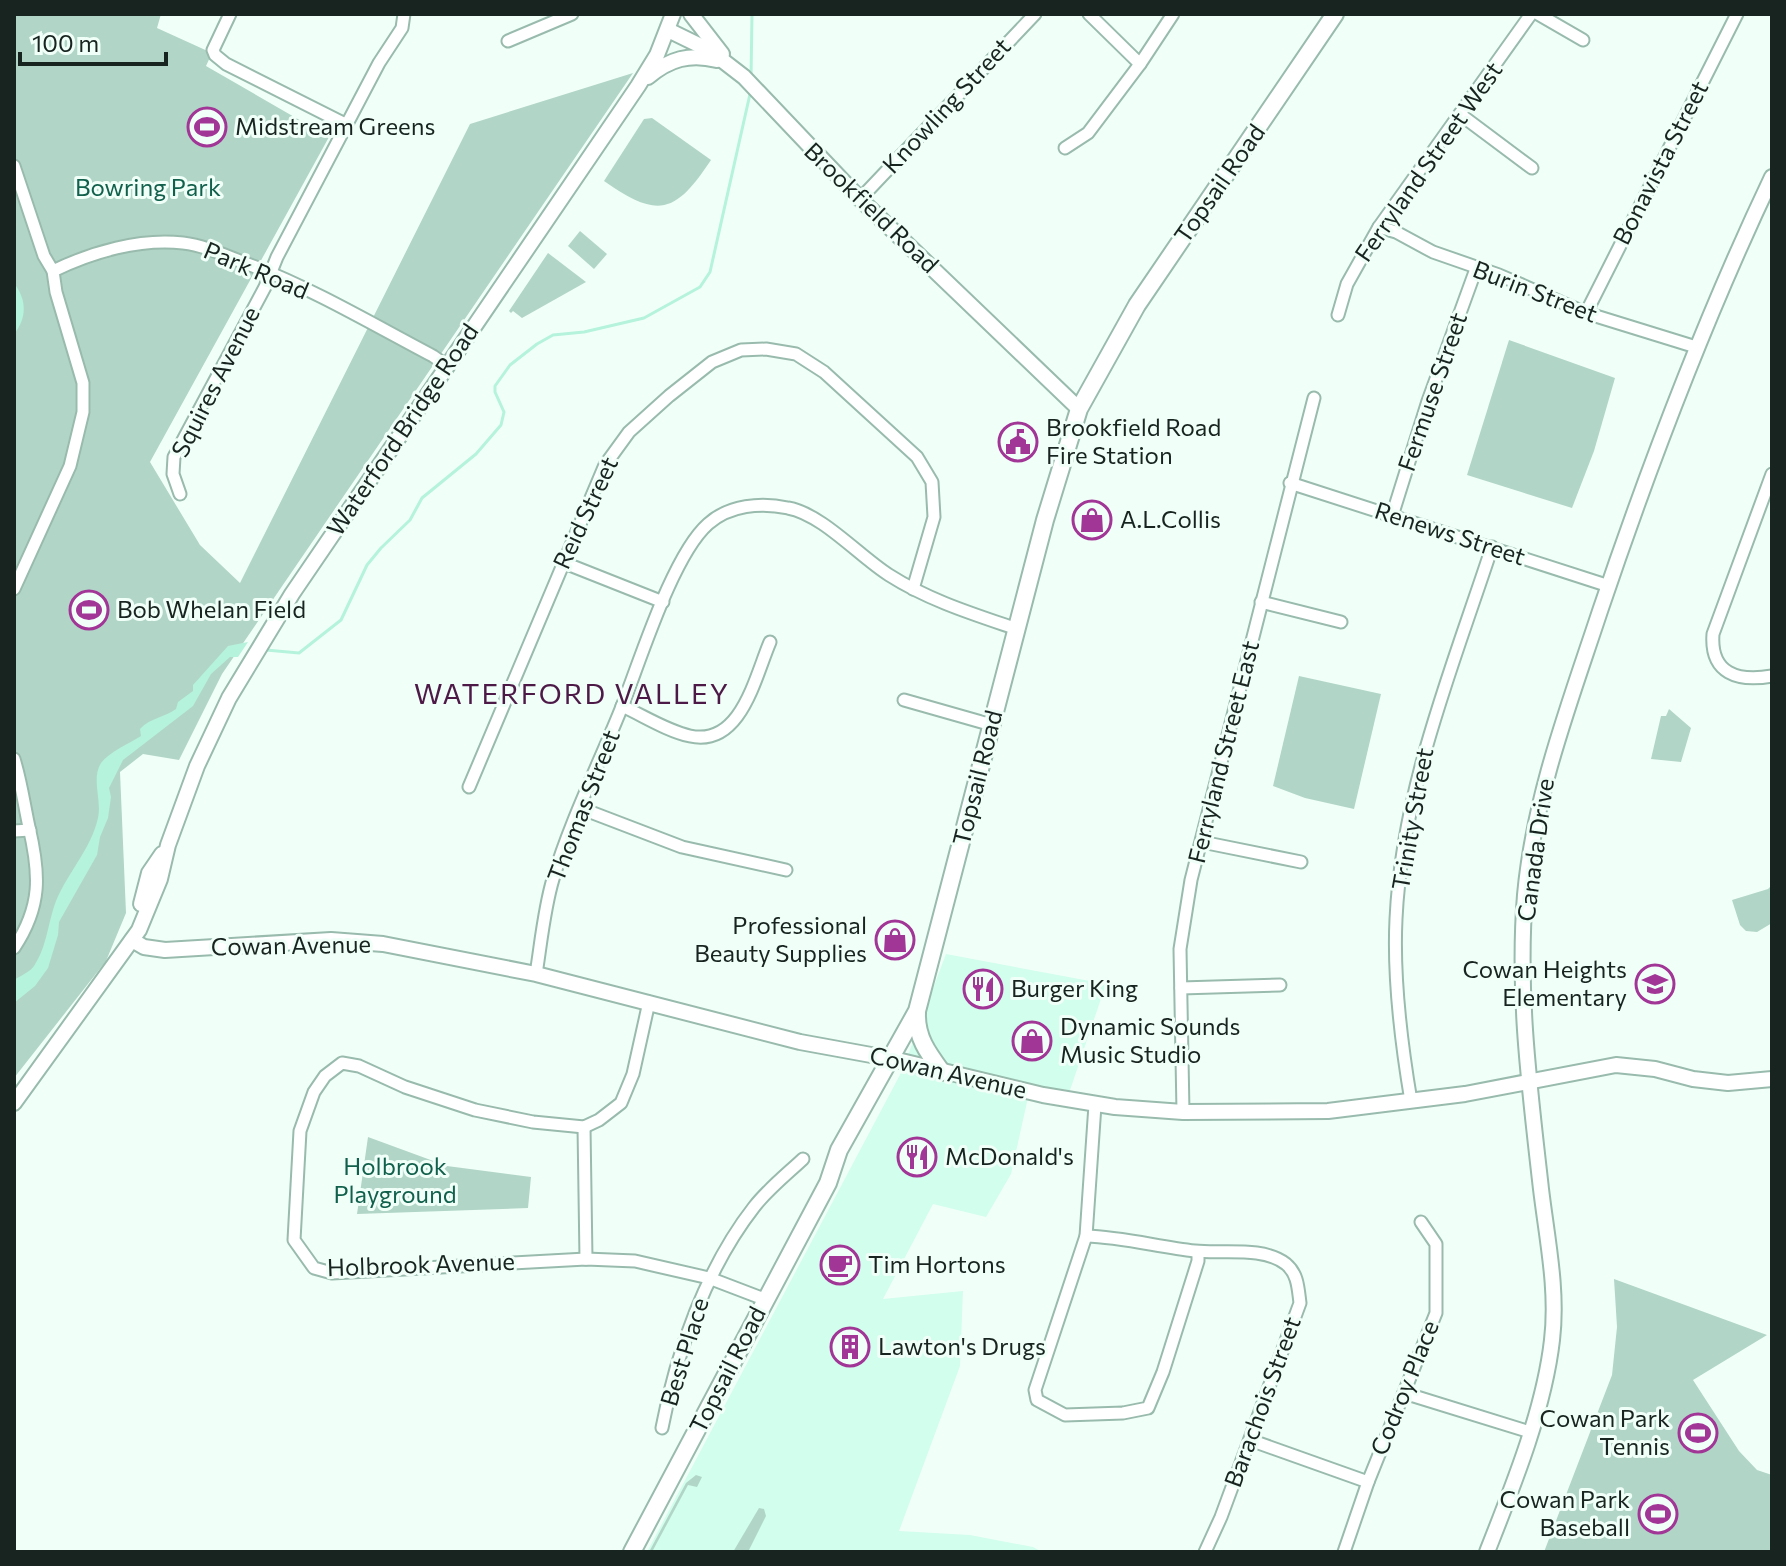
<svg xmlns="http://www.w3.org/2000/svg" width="1786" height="1566" font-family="Commissioner,sans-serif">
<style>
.built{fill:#d1feed}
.green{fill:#b1d6c8}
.water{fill:#b5f3dc}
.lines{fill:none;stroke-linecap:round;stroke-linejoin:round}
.stream{stroke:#b5f3dc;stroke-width:3}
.minor-casing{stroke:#99bbae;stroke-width:15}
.tertiary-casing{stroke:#99bbae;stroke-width:18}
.secondary-casing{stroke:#99bbae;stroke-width:18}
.primary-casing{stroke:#99bbae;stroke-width:20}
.minor{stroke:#fff;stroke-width:11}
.tertiary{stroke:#fff;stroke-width:14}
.secondary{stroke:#fff;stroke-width:14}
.primary{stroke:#fff;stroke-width:16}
.labels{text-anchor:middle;stroke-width:6;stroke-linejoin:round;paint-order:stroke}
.street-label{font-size:24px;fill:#17241f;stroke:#f1fff9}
.poi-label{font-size:24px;fill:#17241f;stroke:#f1fff9;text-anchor:start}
.park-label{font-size:24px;fill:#11604b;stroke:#f1fff9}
.quarter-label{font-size:28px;letter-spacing:2px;fill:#4d1947;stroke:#f1fff9}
</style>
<rect width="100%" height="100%" fill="#f1fff9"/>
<path class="built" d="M946,954L1106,984L1068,1096L1031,1084L1011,1174L986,1217L933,1204L883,1299L963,1291L960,1366L899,1531L970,1535L1033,1547L1042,1552H647L902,1071Z"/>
<g class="green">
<path d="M14,14H161L157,28L212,53L206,66L329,137L150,462L200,545L240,583L470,124L633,73L222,674L179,760L143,754L120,772L126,913L106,961L14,1078Z"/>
<path d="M652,118L711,160C675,214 658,219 604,181L644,119Z"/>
<path d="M580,231L607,254L594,269L568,246Z"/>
<path d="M548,253L586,282L522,318L513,311L511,313L509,311Z"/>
<path d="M1509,340L1615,378L1594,451L1572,508L1467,475Z"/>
<path d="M1299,676L1381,694L1354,809L1305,798L1273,786Z"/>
<path d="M1669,709L1691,728L1681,762L1651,759L1661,716H1666Z"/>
<path d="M1772,885V923L1757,932L1746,931L1740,925L1732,900L1768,889Z"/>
<path d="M368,1137L447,1166L531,1177L528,1208L357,1214Z"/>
<path d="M1614,1279L1767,1335L1693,1380L1739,1451L1757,1470L1772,1475V1552H1544L1612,1375L1617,1327Z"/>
<path d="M696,1475L702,1477L697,1487L688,1485L652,1552H649L686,1483Z"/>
<path d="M759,1508L764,1509L766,1516L748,1552H733Z"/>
</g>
<g class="water">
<path d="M14,283C27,300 27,318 14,334Z"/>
<path d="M248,642L238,657H230L211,674L193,706L123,760L109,788L111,797L108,818L100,837L97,855L59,922L58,935L48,968L35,986L14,1003V980C20,976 30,972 34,966C47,947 48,922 56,901C68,872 91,849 98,818C102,800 91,779 101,763C109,752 130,743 141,736L140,729C150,718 165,717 176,709L178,702L193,691V685L228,646Z"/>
</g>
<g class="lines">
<g class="stream">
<path d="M751,78L752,14"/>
<path d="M266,650L299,653L341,620L367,565L381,548L410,520L422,498L476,454L501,425L504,412L495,392V386L510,365L537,344L553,335L584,332L644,318L700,287L710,272L750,94"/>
</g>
<g class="minor-casing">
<g id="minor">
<path d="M230,14L213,50L215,55L226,64L347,125"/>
<path d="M1089,14L1140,64"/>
<path d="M1538,14L1583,40"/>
<path d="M508,41L572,14"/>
<path d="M1461,115L1532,168"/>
<path d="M1065,148L1088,133L1140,64L1173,14"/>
<path d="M14,166L44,256L53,271L56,292L83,383V412L70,466L14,589"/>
<path d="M860,199L1035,14"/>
<path d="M1379,227L1396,232L1433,252L1499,275L1586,313L1696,347"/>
<path d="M53,271C92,252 140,238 183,243C208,246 230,258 253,266C315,290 374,325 433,356L447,366"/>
<path d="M1586,313L1737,14"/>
<path d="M1338,315L1347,284L1379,227L1531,14"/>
<path d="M1772,474L1713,634C1710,674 1738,682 1772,676"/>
<path d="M1290,483L1609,586"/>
<path d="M180,494L173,474L174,457L265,287L277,257L379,63L402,28L404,14"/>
<path d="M1392,516L1428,401L1476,269"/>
<path d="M562,562L663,602"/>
<path d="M1261,602L1341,622"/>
<path d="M904,700L992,725"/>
<path d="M622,706C644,716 667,731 690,736C741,747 755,677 770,642"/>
<path d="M14,759C21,781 24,804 29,827C40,874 42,906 14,948"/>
<path d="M469,787L605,465L629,432L669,396L712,362L741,350L766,349L796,354L824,372L917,457L932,482L934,517L913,589"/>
<path d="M580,808L682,847L786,870"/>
<path d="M14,831L30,830"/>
<path d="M1202,842L1301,862"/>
<path d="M536,974C541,943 544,909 553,879C571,819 600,762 623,704C641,658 673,555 708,524C729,505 761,502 788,508C822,514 859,556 889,575C928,600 973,614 1017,629"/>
<path d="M1181,988L1280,985"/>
<path d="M649,1002L633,1074L621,1103L599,1120L584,1127L533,1122L475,1110L405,1087L359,1066L342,1063L325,1076L314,1092L300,1131L294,1240L314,1268L332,1273L586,1259L635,1261L709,1278L764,1299"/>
<path d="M1411,1101C1401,1042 1393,979 1396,919C1402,789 1452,669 1492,547"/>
<path d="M1095,1105L1086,1236L1035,1390L1037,1400L1065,1415L1123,1413L1148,1408L1163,1372L1198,1261V1252"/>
<path d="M1183,1112L1180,949L1191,880L1314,398"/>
<path d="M584,1127L586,1259"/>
<path d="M1086,1236C1122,1237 1159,1247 1195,1251C1223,1254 1263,1246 1286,1264C1298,1274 1298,1288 1300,1303L1221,1517L1205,1552"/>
<path d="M1404,1393L1530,1432"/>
<path d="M662,1428C676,1353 707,1267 754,1207C768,1189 787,1174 803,1159"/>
<path d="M1250,1440L1368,1482"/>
<path d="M1344,1552L1368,1482L1436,1313V1244L1421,1222"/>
</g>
</g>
<g class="tertiary-casing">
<g id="tertiary">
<path d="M132,940L144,947L165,950L331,940L383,944L536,974L800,1042L893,1059L1043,1095L1115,1107L1183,1112L1328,1111L1465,1094L1616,1065L1655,1069L1693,1079L1728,1083L1772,1079"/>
<path d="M1487,1552C1513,1486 1544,1410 1552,1340C1558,1290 1547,1239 1541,1189C1530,1091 1517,994 1525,895C1534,796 1569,705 1600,611C1650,463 1705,318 1772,177"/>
</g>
</g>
<g class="secondary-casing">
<g id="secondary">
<path d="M691,14L722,54"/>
<path d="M668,30L709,50L744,77L860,199L1079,409"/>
<path d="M648,77C669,59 690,53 717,60"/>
<path d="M141,904L149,873L162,854"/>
<path d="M14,1103L139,930L160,879L168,845L197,766L229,698L292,594L638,86L657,55L673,14"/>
</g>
</g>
<g class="primary-casing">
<g id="primary">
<path d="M917,1013C916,1037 928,1053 942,1072"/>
<path d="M632,1552L828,1183L839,1150L917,1011L1045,520L1079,409L1137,305L1335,14"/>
</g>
</g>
<use href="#minor" class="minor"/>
<use href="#tertiary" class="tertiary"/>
<use href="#secondary" class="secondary"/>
<use href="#primary" class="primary"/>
</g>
<defs>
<g id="stadium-ring" transform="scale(2)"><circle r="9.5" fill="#f1fff9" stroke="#a23697" stroke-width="1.5"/><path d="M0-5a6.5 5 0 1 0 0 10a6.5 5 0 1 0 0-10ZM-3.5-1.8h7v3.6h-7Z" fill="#a23697"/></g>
<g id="civic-ring" transform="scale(2)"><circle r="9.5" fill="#f1fff9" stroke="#a23697" stroke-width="1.5"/><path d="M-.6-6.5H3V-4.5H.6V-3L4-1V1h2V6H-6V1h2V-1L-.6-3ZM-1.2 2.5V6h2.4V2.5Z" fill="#a23697"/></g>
<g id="shop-ring" transform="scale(2)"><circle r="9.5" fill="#f1fff9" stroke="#a23697" stroke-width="1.5"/><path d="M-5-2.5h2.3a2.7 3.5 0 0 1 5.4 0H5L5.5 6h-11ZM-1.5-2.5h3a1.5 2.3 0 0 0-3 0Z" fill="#a23697"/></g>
<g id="school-ring" transform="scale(2)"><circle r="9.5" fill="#f1fff9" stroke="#a23697" stroke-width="1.5"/><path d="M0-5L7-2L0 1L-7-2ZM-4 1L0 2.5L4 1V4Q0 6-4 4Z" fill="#a23697"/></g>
<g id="restaurant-ring" transform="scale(2)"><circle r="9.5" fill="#f1fff9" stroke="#a23697" stroke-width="1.5"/><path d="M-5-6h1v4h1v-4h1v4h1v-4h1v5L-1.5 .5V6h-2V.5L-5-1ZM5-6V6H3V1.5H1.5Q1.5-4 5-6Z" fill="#a23697"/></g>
<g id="cafe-ring" transform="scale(2)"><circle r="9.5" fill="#f1fff9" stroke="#a23697" stroke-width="1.5"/><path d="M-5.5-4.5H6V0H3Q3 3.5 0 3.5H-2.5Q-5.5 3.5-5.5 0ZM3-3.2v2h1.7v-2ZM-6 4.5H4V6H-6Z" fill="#a23697"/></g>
<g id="building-ring" transform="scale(2)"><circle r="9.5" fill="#f1fff9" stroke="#a23697" stroke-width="1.5"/><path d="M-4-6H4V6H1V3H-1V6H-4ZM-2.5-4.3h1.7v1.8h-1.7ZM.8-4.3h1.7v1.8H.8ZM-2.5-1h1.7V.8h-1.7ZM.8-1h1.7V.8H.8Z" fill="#a23697"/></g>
</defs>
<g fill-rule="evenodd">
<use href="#stadium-ring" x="207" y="127"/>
<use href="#civic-ring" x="1018" y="442"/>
<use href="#shop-ring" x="1092" y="520"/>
<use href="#stadium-ring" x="89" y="610"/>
<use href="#shop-ring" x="895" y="940"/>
<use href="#school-ring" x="1655" y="984"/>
<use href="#restaurant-ring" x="983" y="989"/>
<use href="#shop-ring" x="1032" y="1041"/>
<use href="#restaurant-ring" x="917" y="1157"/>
<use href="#cafe-ring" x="840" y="1265"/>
<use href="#building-ring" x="850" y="1347"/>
<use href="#stadium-ring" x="1698" y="1433"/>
<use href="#stadium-ring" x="1658" y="1514"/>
</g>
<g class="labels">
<g class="street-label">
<text transform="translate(947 106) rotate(-47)" y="8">Knowling Street</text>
<text transform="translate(1429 162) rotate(-55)" y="8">Ferryland Street West</text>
<text transform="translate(1661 163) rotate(-63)" y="8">Bonavista Street</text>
<text transform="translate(1220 184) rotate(-55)" y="8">Topsail Road</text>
<text transform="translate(871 208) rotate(44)" y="8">Brookfield Road</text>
<text transform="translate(256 271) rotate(23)" y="8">Park Road</text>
<text transform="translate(1535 292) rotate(21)" y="8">Burin Street</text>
<text transform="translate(216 382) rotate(-63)" y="8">Squires Avenue</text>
<text transform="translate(1433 392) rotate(-71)" y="8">Fermuse Street</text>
<text transform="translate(403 430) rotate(-56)" y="8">Waterford Bridge Road</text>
<text transform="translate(586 513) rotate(-65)" y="8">Reid Street</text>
<text transform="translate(1450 534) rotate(18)" y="8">Renews Street</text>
<text transform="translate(1224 752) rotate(-76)" y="8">Ferryland Street East</text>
<text transform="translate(978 778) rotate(-76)" y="8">Topsail Road</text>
<text transform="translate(584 806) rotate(-69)" y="8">Thomas Street</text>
<text transform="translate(1413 819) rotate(-80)" y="8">Trinity Street</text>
<text transform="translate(1536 850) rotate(-82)" y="8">Canada Drive</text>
<text transform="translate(291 946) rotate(-1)" y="8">Cowan Avenue</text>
<text transform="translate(948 1073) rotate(13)" y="8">Cowan Avenue</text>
<text transform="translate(421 1265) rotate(-2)" y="8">Holbrook Avenue</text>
<text transform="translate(685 1352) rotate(-73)" y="8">Best Place</text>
<text transform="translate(728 1370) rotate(-63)" y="8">Topsail Road</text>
<text transform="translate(1405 1388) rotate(-68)" y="8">Codroy Place</text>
<text transform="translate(1263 1402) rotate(-70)" y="8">Barachois Street</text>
</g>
<g class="poi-label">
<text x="235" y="135">Midstream Greens</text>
<text x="1046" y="436">Brookfield Road<tspan x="1046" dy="28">Fire Station</tspan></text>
<text x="1120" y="528">A.L.Collis</text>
<text x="117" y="618">Bob Whelan Field</text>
<text x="867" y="934" text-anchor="end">Professional<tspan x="867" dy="28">Beauty Supplies</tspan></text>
<text x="1627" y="978" text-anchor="end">Cowan Heights<tspan x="1627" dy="28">Elementary</tspan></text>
<text x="1011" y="997">Burger King</text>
<text x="1060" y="1035">Dynamic Sounds<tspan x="1060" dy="28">Music Studio</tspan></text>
<text x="945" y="1165">McDonald's</text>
<text x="868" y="1273">Tim Hortons</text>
<text x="878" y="1355">Lawton's Drugs</text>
<text x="1670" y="1427" text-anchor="end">Cowan Park<tspan x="1670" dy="28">Tennis</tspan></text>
<text x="1630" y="1508" text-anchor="end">Cowan Park<tspan x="1630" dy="28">Baseball</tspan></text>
</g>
<g class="park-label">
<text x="148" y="196">Bowring Park</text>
<text x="395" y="1175">Holbrook<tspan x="395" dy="28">Playground</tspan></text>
</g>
<g class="quarter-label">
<text x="572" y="704">WATERFORD VALLEY</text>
</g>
</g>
<rect width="1786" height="1566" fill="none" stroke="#17241f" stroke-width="32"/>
<path d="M20 52v12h146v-12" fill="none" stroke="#17241f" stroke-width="4"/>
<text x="32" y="52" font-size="24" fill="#17241f" stroke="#f1fff9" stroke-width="6" paint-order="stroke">100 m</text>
</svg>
